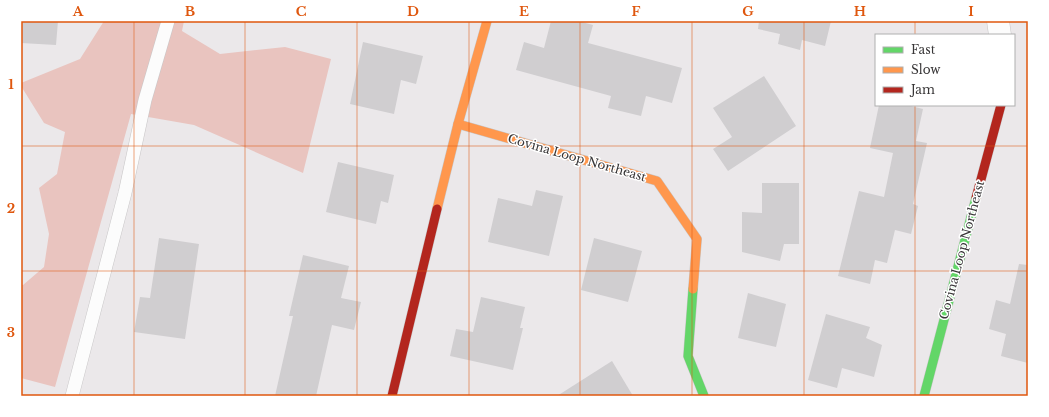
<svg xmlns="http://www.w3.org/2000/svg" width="1049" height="417" font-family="'Libre Baskerville',serif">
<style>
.green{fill:#e9c4bf}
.building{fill:#d0ced0}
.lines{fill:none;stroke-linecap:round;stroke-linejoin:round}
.lane-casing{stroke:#c8c6c7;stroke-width:14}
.street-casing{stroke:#c8c6c7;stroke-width:23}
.fast-casing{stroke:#c8c6c7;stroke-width:10}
.slow-casing{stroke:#c8c6c7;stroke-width:10}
.jam-casing{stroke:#c8c6c7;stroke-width:10}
.lane{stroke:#fcfcfc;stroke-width:13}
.street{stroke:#fcfcfc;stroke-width:22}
.fast{stroke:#63d668;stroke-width:9}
.slow{stroke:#ff974d;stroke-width:9}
.jam{stroke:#b3261e;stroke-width:9}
.grid{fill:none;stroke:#df570e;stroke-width:1;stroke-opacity:0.55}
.labels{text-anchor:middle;stroke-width:3;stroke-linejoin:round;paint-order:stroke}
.street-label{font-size:12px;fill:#383637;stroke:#fff}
.neatline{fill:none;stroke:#df570e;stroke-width:1.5}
.grid-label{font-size:13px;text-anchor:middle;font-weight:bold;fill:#df570e}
</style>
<rect width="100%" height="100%" fill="#ebe8ea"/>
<path class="green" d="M104,21H184L182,31L220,54L285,47L331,59L303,173L194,125L131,114L55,387L21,378V285H23L44,267L49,234L39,188L57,174L65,132L44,123L21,86V83L80,59Z"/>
<g class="building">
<path d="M21,21H58L56,45L21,43Z"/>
<path d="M551,21H578L593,25L588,43L682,68L672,103L646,96L641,116L608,108L611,96L516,70L524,42L544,48Z"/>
<path d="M759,21H831L825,46L802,40L800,50L778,44L780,34L758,29Z"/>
<path d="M363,42L423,56L416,84L401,80L394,114L350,104Z"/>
<path d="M764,76L796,126L728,171L713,149L732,137L713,108Z"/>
<path d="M879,105H907L923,109L916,141L927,143L913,204L918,206L911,234L895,230L887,263L875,260L870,284L838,276L859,191L884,197L893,153L870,148Z"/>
<path d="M338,162L394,175L388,203L381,201L376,224L326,212Z"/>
<path d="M762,183H799V244H784L780,261L742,252V212L762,213Z"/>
<path d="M536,190L563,196L549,256L488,242L498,198L532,206Z"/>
<path d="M159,238L199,244L185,339L134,332L140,297L150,298Z"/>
<path d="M594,238L642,251L628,302L581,290Z"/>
<path d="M303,255L349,266L341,298L361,302L354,330L332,325L316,396H275L293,316H289Z"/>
<path d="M1019,264L1028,265V363L1001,356L1006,334L989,329L996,300L1010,304Z"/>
<path d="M748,293L786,304L776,347L738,338Z"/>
<path d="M481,297L525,307L520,328H523L513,370L450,356L456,329L473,332Z"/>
<path d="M826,314L870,327L866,338L882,345L874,377L842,368L837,388L808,380Z"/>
<path d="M612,361L633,396H557Z"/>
</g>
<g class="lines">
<g class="lane-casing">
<path id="lane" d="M72,396L125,193L145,100L168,21"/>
</g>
<g class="street-casing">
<path id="street" d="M998,21L1000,35"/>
</g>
<g class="fast-casing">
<g id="fast">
<path d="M693,289L688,356L704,396"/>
<path d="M924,396L976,198"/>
</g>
</g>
<g class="slow-casing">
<g id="slow">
<path d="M458,124L657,181L697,239L693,289"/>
<path d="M437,209L458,124L487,21"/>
</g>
</g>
<g class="jam-casing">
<g id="jam">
<path d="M976,198L1001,105"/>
<path d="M392,396L437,209"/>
</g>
</g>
<use href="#lane" class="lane"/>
<use href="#street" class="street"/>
<use href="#fast" class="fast"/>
<use href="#slow" class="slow"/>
<use href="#jam" class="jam"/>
</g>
<path class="grid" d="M134,21V396M245,21V396M357,21V396M469,21V396M580,21V396M692,21V396M804,21V396M915,21V35M915,105V396M21,146H1028M21,271H1028"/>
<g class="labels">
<g class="street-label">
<text transform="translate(577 158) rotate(16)" y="4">Covina Loop Northeast</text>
<text transform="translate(962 250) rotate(-75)" y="4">Covina Loop Northeast</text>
</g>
</g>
<rect width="1049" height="417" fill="none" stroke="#ffffff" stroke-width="44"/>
<rect x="875" y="34" width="140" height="72" fill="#ffffff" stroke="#afafaf"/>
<rect x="883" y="47" width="20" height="6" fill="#63d668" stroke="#afafaf"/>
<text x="911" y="54" font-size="12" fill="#383637">Fast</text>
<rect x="883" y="67" width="20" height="6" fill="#ff974d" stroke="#afafaf"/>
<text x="911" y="74" font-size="12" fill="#383637">Slow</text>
<rect x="883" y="87" width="20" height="6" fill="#b3261e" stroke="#afafaf"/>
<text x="911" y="94" font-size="12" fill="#383637">Jam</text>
<rect x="22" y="22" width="1005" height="373" class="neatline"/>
<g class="grid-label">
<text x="78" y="16">A</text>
<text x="190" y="16">B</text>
<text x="301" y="16">C</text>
<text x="413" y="16">D</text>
<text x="524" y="16">E</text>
<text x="636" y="16">F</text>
<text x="748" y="16">G</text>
<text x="860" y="16">H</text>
<text x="971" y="16">I</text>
<text x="11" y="89">1</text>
<text x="11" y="213">2</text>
<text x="11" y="337">3</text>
</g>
</svg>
